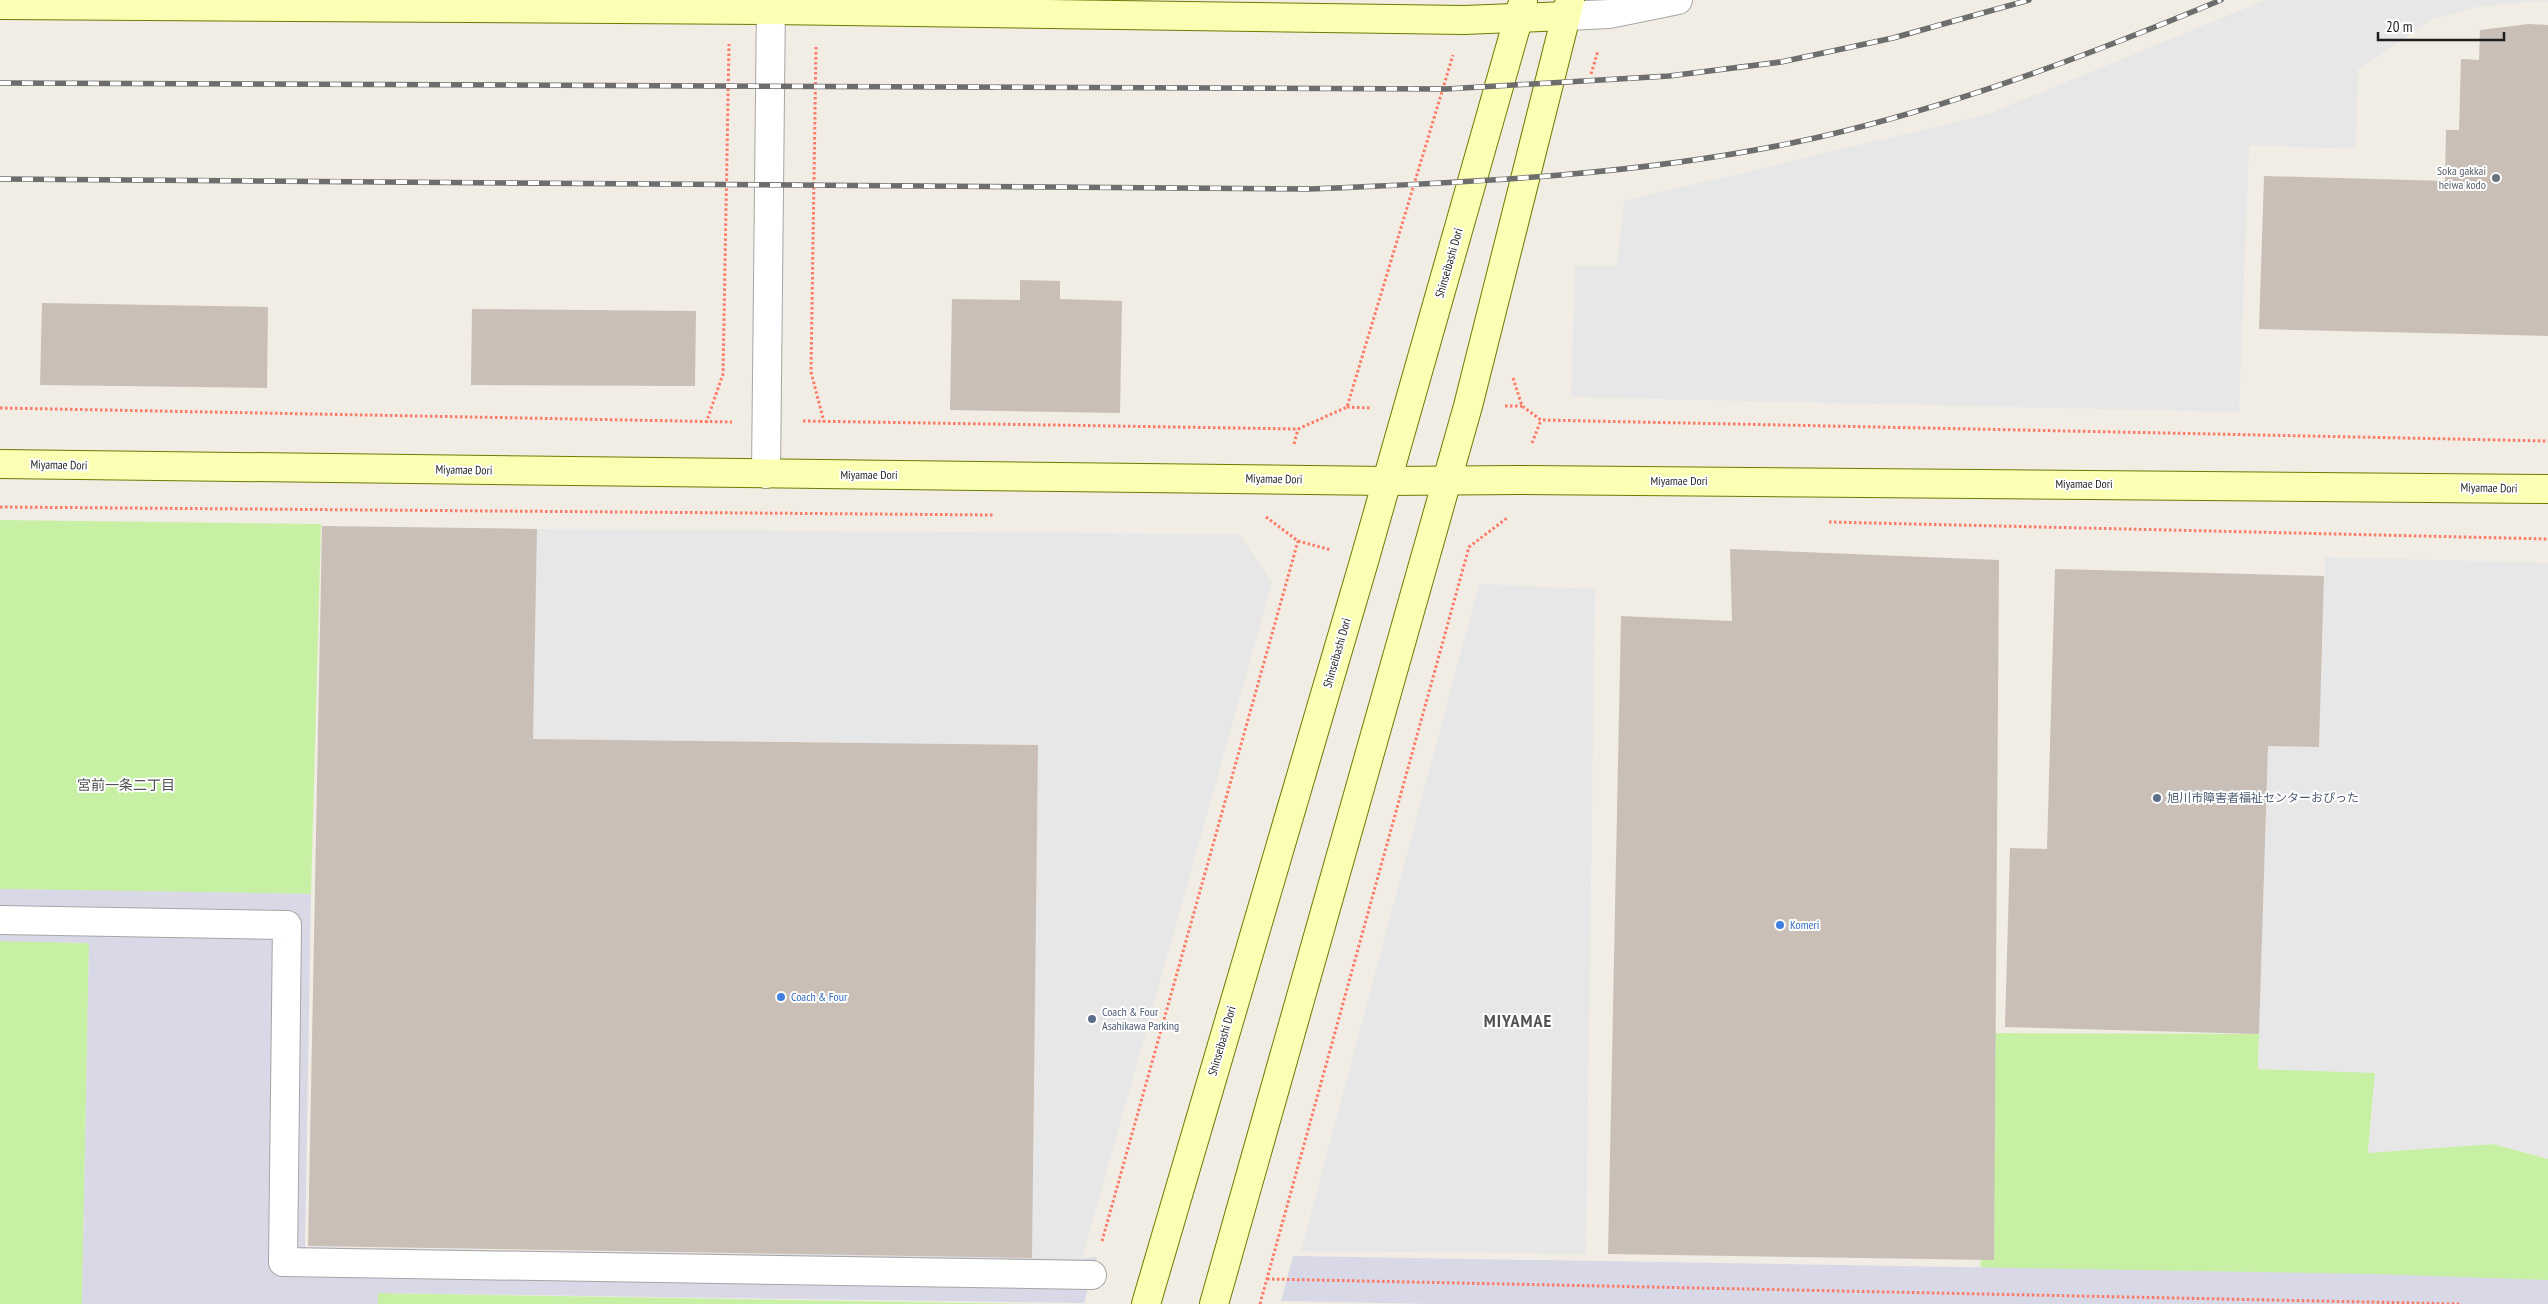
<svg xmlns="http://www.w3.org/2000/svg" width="2548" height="1304" font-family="'PT Sans Narrow','Noto Sans JP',sans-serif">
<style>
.grass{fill:#c8f0a5}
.parking{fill:#e7e7e7}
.plaza{fill:#d8d8e7}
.building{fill:#c9bfb7}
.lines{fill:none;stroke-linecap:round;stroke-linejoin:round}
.street-casing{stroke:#a6a6a6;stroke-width:30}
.secondary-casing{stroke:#6c7c00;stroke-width:30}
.path{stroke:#ff7a67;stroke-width:3;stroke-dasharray:2.5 2.5;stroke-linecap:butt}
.street{stroke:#fff;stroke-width:28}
.secondary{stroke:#faffb4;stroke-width:28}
.rail-casing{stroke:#6d6d6d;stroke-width:5.5}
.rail{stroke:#fff;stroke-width:4;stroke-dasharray:11;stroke-linecap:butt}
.worship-dot{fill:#6b7280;stroke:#fff;stroke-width:2}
.service-dot{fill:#5c6f8a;stroke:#fff;stroke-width:2}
.shop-dot{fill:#3f7fe0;stroke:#fff;stroke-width:2}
.labels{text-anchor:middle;stroke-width:4;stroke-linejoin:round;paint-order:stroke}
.worship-label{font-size:12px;fill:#5b616d;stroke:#fff;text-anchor:end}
.street-label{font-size:12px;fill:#1f1f1f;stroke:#fff}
.service-label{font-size:12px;fill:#4e5e75;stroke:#fff;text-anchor:start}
.shop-label{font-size:12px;fill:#366cbe;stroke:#fff;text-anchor:start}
.neighbourhood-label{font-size:14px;fill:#525252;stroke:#fff}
.district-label{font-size:18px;font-weight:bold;letter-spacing:1px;fill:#525252;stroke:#fff}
</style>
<rect width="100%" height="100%" fill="#f1ede4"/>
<g class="grass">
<path d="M0,520L321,524L311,894L0,889Z"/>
<path d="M0,941L89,943L82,1304H0Z"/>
<path d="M1984,1033L2259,1034L2258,1069L2375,1072L2368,1152L2493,1144L2548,1159V1304H1980Z"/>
<path d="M378,1293L1034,1304H378Z"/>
</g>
<g class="parking">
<path d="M2265,0H2548V2L2540,1L2476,7L2432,19L2358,70L2356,149L2249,145L2239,412L1571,397L1575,266H1617L1624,201L1989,114Z"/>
<path d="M537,529L1239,534L1272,583L1082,1259L1032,1258L1038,745L533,739Z"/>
<path d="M2325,557L2548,563V1159L2493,1144L2368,1153L2375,1073L2258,1069L2268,746L2319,747Z"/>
<path d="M1479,584L1595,589L1586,1254L1301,1251Z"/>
</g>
<g class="plaza">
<path d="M0,889L311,894L305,1247L1082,1259L1097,1257L1084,1303L378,1293V1304H82L89,943L0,941Z"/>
<path d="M1293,1256L2374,1274L2548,1280V1304H1435L1281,1301Z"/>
</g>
<g class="building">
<path d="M2529,24L2548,25V336L2259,329L2264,176L2445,181L2446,130H2459L2461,59L2479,60L2480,30Z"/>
<path d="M1020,280L1060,281V299L1122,301L1120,413L950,410L952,299L1020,300Z"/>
<path d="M42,303L268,307L267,388L40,385Z"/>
<path d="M472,309L696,311L695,386L471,385Z"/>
<path d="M322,526L537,529L533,739L1038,745L1032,1258L308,1246Z"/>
<path d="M1730,549L1999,560L1994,1260L1608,1254L1621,616L1732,621Z"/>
<path d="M2055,569L2324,576L2319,747L2268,746L2259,1034L2005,1027L2010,848L2047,849Z"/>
</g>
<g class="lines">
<g class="street-casing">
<g id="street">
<path d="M1566,16L1609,14L1678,0"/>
<path d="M766,474L771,0"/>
<path d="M0,920L287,925L283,1262L1092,1275"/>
</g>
</g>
<g class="secondary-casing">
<g id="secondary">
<path d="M0,5L771,10L1464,20L1566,16"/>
<path d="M0,464L1386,481L1518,480L2548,489"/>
<path d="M1146,1304L1365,558L1523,2"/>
<path d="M1214,1304L1468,406L1570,0"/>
</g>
</g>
<g class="path">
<path d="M816,47L811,372L824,422"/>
<path d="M1591,74L1598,51"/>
<path d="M1513,378L1522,406L1541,420L2548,441"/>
<path d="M1505,406H1522"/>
<path d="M1347,407L1371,408"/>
<path d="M0,408L732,422"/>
<path d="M803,421L1298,429L1347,407L1453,55"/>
<path d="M706,423L723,374L729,44"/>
<path d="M1532,443L1541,420"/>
<path d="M1294,444L1298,429"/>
<path d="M0,507L995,515"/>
<path d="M1266,517L1298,541L1331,550"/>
<path d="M1829,522L2548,539"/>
<path d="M1102,1241L1298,541"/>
<path d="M1267,1279L2462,1304"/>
<path d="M1260,1304L1469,547L1507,518"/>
</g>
<use href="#street" class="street"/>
<use href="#secondary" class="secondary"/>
<g class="rail-casing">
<g id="rail">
<path d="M0,83L1446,89L1669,76L1781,62L1893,38L2029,0"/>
<path d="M0,179L1309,189C1479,182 1649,175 1815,138C1955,106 2089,55 2221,0"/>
</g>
</g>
<use href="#rail" class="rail"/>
</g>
<circle class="worship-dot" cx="2496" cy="178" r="5"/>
<g class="service-dot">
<circle cx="2157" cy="798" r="5"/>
<circle cx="1092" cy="1019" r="5"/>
</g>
<g class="shop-dot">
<circle cx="1780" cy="925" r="5"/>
<circle cx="781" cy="997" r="5"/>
</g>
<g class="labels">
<g class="worship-label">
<text x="2486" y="175">Soka gakkai<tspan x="2486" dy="14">heiwa kodo</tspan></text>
</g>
<g class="street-label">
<text transform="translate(1449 263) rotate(-74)" y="4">Shinseibashi Dori</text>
<text transform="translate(59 465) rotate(1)" y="4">Miyamae Dori</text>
<text transform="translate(464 470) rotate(1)" y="4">Miyamae Dori</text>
<text x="869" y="479">Miyamae Dori</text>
<text transform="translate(1274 479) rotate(1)" y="4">Miyamae Dori</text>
<text x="1679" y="485">Miyamae Dori</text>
<text x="2084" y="488">Miyamae Dori</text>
<text transform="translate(2489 488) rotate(1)" y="4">Miyamae Dori</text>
<text transform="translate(1337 653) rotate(-74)" y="4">Shinseibashi Dori</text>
<text transform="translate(1222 1041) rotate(-74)" y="4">Shinseibashi Dori</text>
</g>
<g class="service-label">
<text x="2167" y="802">旭川市障害者福祉センターおぴった</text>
<text x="1102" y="1016">Coach &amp; Four<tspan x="1102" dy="14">Asahikawa Parking</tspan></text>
</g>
<g class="shop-label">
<text x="1790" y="929">Komeri</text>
<text x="791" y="1001">Coach &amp; Four</text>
</g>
<g class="neighbourhood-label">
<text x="126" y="790">宮前一条二丁目</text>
</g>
<g class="district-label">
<text x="1518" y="1027">MIYAMAE</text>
</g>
</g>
<path d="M2378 32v8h126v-8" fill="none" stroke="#1f1f1f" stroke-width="2.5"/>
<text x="2386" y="32" font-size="15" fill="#1f1f1f" stroke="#ffffff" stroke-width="4" paint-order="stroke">20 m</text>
</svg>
